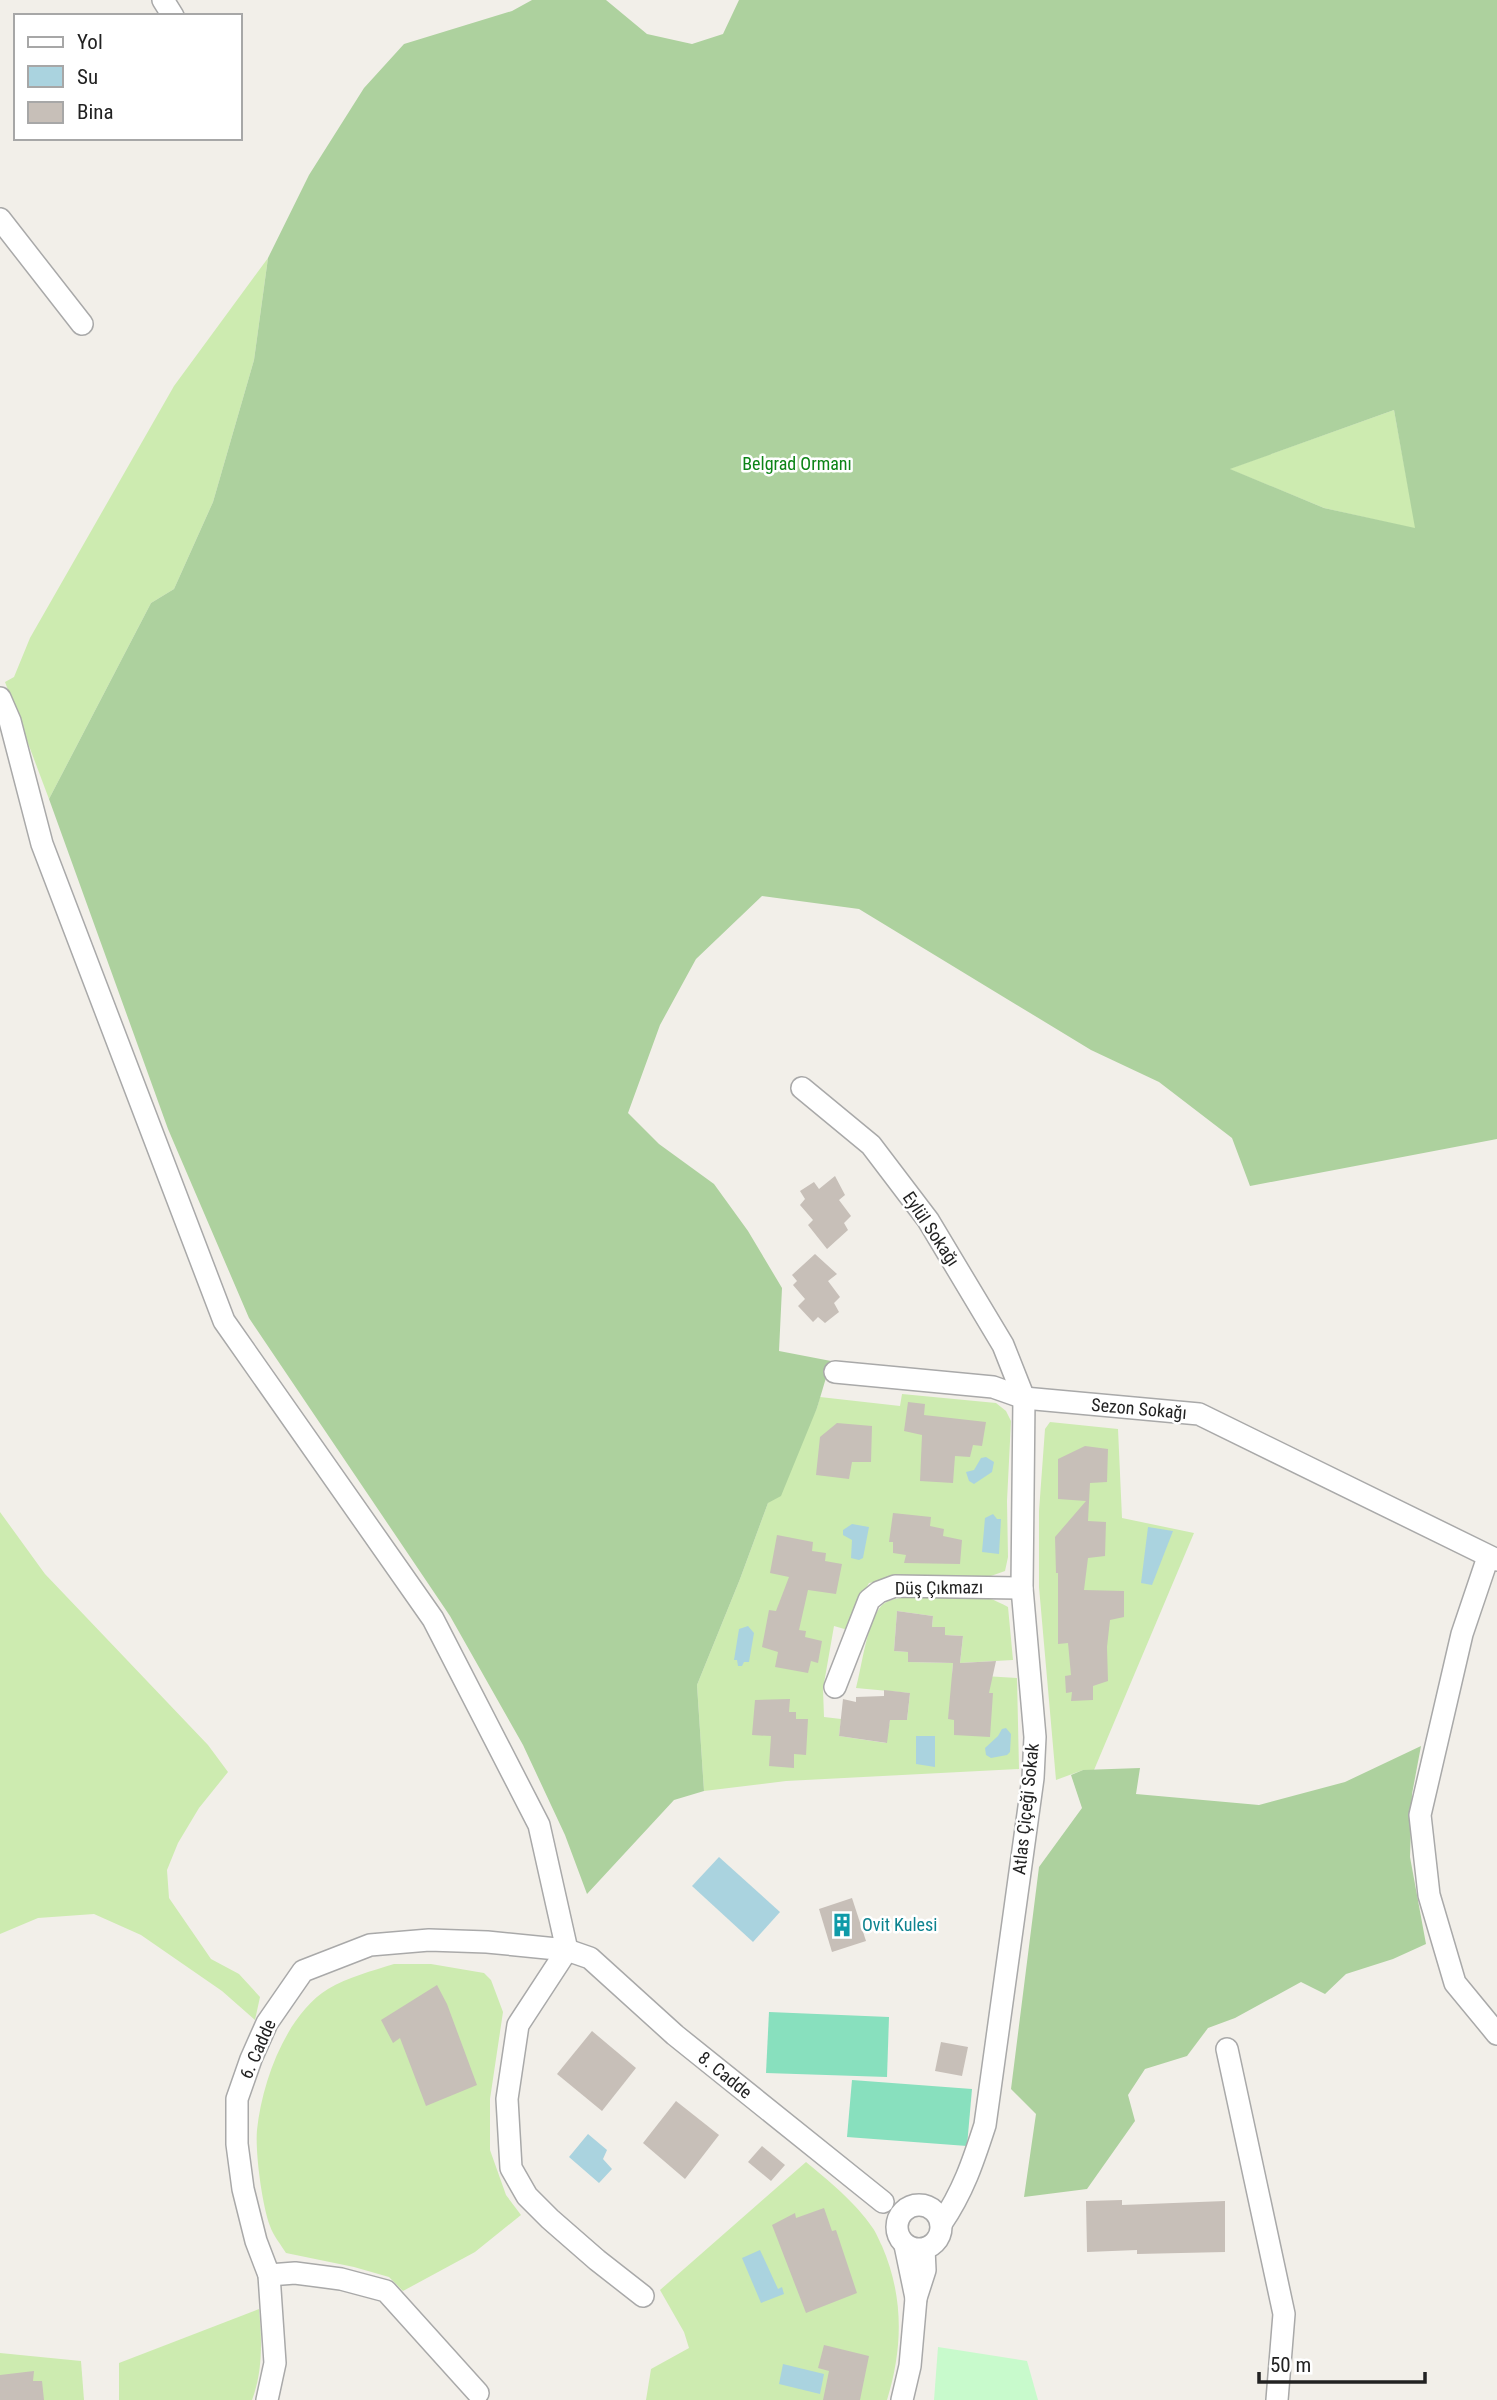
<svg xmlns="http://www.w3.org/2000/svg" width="1497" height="2400" font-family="'Roboto Condensed',sans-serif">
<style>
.grass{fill:#cdebb0}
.forest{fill:#add19e;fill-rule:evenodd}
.park{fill:#c8facc}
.pitch{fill:#88e0be}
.water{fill:#aad3df}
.building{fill:#c7bfb8}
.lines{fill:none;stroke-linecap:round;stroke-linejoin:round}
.minor-casing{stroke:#a9a9a9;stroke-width:24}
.minor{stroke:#fff;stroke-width:21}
.labels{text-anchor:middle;stroke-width:5;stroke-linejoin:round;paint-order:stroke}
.park-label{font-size:18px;fill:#0c8416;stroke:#fff}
.street-label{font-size:18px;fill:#222;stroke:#fff}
.culture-label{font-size:18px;fill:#0d838f;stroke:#fff;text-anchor:start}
</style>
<rect width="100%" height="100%" fill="#f2efe9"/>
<g class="grass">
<path d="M268,258L254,360L213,502L174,589L151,603L49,799L5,682L14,677L30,638L174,386Z"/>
<path d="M1394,410L1416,529L1324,508L1229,469Z"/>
<path d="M902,1394L996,1403L1006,1411L1011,1421L1007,1501L1008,1557L1005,1571L988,1577L908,1575L869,1583L854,1610L848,1630L834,1626L823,1689L824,1717L841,1719L839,1736L886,1743L890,1720H907L910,1693L856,1688C862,1666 867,1621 882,1605C896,1591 969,1594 988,1598C995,1600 1002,1604 1008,1607L1013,1660L960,1663L963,1636L945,1635V1627H932L933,1616L897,1611L894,1651L908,1652V1662L953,1663L952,1674L1017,1678L1019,1769L786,1781L704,1791L697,1685L740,1579L768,1503L817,1408L820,1397L900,1406Z"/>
<path d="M1050,1422L1118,1429L1122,1518L1194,1533L1094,1770H1083L1056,1780L1039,1587V1511L1045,1429Z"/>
<path d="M0,1512L45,1574L208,1745L228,1772L199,1808L178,1843L167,1870L169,1898L211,1959L239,1974L260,1997L255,2020L222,1991L141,1935L94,1914L38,1918L0,1934Z"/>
<path d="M394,1964H431L484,1973L491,1980L503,2012L490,2099V2150L506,2195L521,2215L475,2252L403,2291L389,2277L354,2267L286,2253C281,2245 273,2235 270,2226C262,2205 255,2151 257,2130C262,2082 286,2015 328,1989C348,1977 372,1971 394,1964Z"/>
<path d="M806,2162C828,2180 856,2203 872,2227C876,2232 879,2240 882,2246C904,2297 903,2348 887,2400H646L651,2369L689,2348L684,2332L660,2290Z"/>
<path d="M259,2309C262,2339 263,2371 252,2400H119V2363Z"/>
<path d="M0,2353L81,2361L84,2400H0Z"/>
</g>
<g class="forest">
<path d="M532,0H606L647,34L692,44L723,34L739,0H1497V1139L1250,1186L1232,1138L1159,1082L1091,1050L859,909L762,896L696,959L660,1025L628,1113L659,1144L714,1184L748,1231L782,1288L779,1351L831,1361L817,1408L781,1496L768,1503L740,1579L697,1685L704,1791L674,1800L587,1894L565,1835L523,1745L450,1616L249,1318L168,1129L49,799L151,603L174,589L213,502L254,360L268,258L309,175L364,88L404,44L512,11ZM1394,410L1415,528L1324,508L1230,469Z"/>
<path d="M1421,1746L1412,1794L1410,1857L1426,1944L1393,1959L1346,1974L1325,1994L1301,1982L1235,2018L1208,2028L1187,2056L1145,2069L1128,2095L1135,2121L1087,2189L1024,2197L1036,2114L1011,2089L1039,1867L1082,1808L1071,1775L1083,1770L1140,1768L1136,1794L1259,1805L1345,1782Z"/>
</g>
<path class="park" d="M938,2347L1027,2361L1038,2400H934Z"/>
<g class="pitch">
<path d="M769,2012L889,2017L887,2077L766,2073Z"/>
<path d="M852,2080L972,2089L967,2146L847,2137Z"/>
</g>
<g class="water">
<path d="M986,1457L994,1462L992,1472L974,1484L969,1481L966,1472L974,1470L981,1458Z"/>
<path d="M993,1514L997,1519H1001L999,1554L982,1552L985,1518Z"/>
<path d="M852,1524L869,1527L863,1558L859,1560L851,1558L852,1540L843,1535V1530Z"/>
<path d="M1148,1527L1173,1531L1152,1585L1141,1583Z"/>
<path d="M748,1626L754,1633L749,1662H744L742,1666H738L737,1660H734L739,1629Z"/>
<path d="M1006,1728L1011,1734L1010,1752L1007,1755L991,1758L986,1755L985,1748L998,1736L1002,1729Z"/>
<path d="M916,1736H935V1767L916,1764Z"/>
<path d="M719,1857L780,1912L753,1942L692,1886Z"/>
<path d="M588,2134L607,2150L603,2159L612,2169L599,2183L569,2157Z"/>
<path d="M760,2250L778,2289L782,2287L784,2294L761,2303L742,2258Z"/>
<path d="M783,2364L824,2374L820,2394L779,2384Z"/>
</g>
<g class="building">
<path d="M835,1176L845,1195L839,1200L851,1216L844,1223L848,1230L827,1249L808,1225L813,1220L800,1205L805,1199L800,1191L814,1182L819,1189Z"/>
<path d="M815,1254L837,1274L828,1281L840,1297L834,1303L839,1312L825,1323L818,1317L813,1322L798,1306L805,1299L793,1285L797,1281L792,1275Z"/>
<path d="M908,1402L925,1404L924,1415L986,1422L982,1446L973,1445L970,1457L955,1456L953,1483L920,1481L922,1435L904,1431Z"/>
<path d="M837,1423L872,1426L871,1462H852L849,1479L816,1475L820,1437Z"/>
<path d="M1085,1446L1108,1449L1107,1482L1090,1483L1088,1521L1106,1522L1105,1556L1088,1558L1084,1590L1124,1591V1617L1110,1620L1107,1647L1108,1681L1093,1686V1700L1071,1701L1072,1692L1066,1693L1065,1676L1071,1675L1068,1643L1058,1644V1573H1056L1055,1537L1086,1501L1058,1499V1459Z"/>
<path d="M893,1513L931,1517L930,1526L944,1529L943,1536L962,1540L960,1564L904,1563L906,1555L893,1553V1542H889Z"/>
<path d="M777,1535L813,1542L812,1551L826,1553L825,1561L842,1564L836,1594L808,1590L799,1630L806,1631L805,1637L822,1641L818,1663L811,1661L808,1673L775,1667L778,1652L762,1647L769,1610L776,1611L789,1577L770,1573Z"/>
<path d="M897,1611L933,1616L932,1627H945V1635L963,1636L960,1663L996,1661L989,1693H993L990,1737L954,1735V1720L948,1719L953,1663L908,1662V1652L894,1651Z"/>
<path d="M884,1690L910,1693L907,1720H890L887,1743L839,1736L843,1699L856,1702V1697L884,1696Z"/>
<path d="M790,1699L789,1712H796V1719H808L806,1755L794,1754V1768L769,1766L771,1736L752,1735L755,1700Z"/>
<path d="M852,1898L866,1941L832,1952L819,1909Z"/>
<path d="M437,1985L447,2004L477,2085L426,2106L400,2038L393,2043L381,2020Z"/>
<path d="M592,2031L636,2068L602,2111L557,2074Z"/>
<path d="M941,2042L968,2047L962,2076L935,2071Z"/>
<path d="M676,2101L719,2135L685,2179L643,2143Z"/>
<path d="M762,2146L785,2165L771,2181L748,2162Z"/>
<path d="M1122,2200V2205L1225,2201V2252L1137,2254V2250L1087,2252L1086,2201Z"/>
<path d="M824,2208L832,2231L836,2230L857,2293L806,2313L772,2225L795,2213L796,2218Z"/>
<path d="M824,2345L869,2356L860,2400H823L829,2371L818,2368Z"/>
<path d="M34,2371L33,2381H42L44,2400H0V2375Z"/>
</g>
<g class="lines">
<g class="minor-casing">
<g id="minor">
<path d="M163,0L173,16"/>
<path d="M0,219L82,324"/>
<path d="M0,698L10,721L42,844L224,1321L433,1619L539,1825L567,1950L518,2025L507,2099L511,2168L527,2196L550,2219L597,2260L643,2296"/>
<path d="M802,1088L871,1145L928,1220L1003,1345L1024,1398L1022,1588L1035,1737L1033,1778L985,2125C973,2162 963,2192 941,2224"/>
<path d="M835,1372L993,1387L1024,1398L1199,1414L1497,1560"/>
<path d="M1488,1557L1462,1634L1420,1815L1429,1895L1455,1983L1497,2034"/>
<path d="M835,1687L869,1600L879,1592L895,1586L1022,1588"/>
<path d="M1227,2049L1284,2314L1277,2400"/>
<circle cx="919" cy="2227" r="22"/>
<path d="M905,2245L916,2298"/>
<path d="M269,2275L295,2273L341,2279L386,2291L478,2393"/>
<path d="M267,2400L275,2363L269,2275L256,2241L243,2189L237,2144V2099L251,2059L267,2023L303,1971L370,1945L429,1940L487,1942L567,1950L590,1958L675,2035L883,2202"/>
<path d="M902,2400L910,2366L916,2298L925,2270L924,2249"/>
</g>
</g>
<use href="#minor" class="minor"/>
</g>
<defs>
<g id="building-bare" transform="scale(1.89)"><path d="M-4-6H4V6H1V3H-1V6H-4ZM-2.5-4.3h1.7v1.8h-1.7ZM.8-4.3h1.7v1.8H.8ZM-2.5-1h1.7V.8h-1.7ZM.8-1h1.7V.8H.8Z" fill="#0f9aa8" stroke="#fff" stroke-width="2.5" paint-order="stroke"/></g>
</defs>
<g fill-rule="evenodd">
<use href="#building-bare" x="842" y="1925"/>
</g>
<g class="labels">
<g class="park-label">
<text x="797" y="470">Belgrad Ormanı</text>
</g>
<g class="street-label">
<text transform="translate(931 1229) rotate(56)" y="6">Eylül Sokağı</text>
<text transform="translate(1139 1409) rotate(5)" y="6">Sezon Sokağı</text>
<text transform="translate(939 1588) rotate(-1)" y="6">Düş Çıkmazı</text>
<text transform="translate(1026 1809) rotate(-84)" y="6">Atlas Çiçeği Sokak</text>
<text transform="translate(258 2049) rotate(-66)" y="6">6. Cadde</text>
<text transform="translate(725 2075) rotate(39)" y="6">8. Cadde</text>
</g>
<g class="culture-label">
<text x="862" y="1931">Ovit Kulesi</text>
</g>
</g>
<rect x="14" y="14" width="228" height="126" fill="#ffffff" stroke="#a7a7a7" stroke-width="2"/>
<rect x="28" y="37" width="35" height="10" fill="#ffffff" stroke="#a7a7a7" stroke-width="2"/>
<text x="77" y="49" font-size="21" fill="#222222">Yol</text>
<rect x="28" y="66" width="35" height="21" fill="#aad3df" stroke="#a7a7a7" stroke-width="2"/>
<text x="77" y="84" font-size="21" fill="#222222">Su</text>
<rect x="28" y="102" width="35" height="21" fill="#c7bfb8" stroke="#a7a7a7" stroke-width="2"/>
<text x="77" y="119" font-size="21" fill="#222222">Bina</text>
<path d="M1259 2372v10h166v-10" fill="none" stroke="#222222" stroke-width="3.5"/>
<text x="1270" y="2372" font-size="21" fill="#222222" stroke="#ffffff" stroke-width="5" paint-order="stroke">50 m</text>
</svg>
